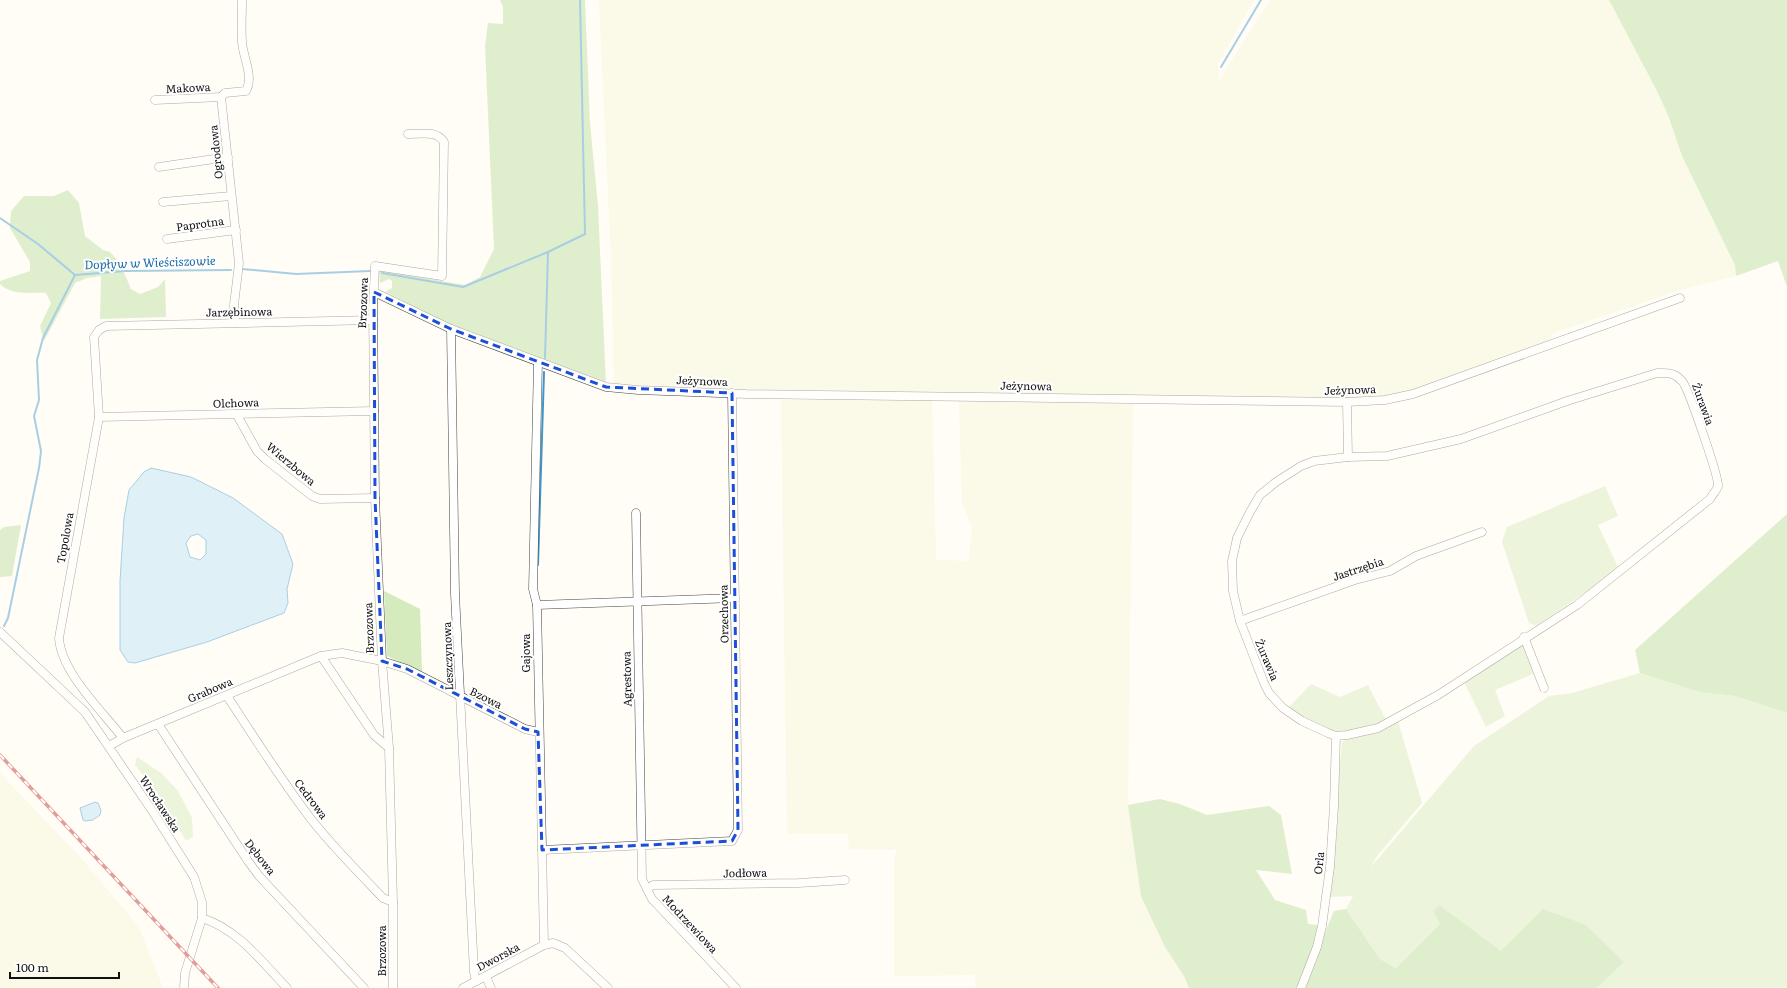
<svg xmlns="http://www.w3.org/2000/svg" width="1787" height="988" font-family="Literata,serif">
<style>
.farmland{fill:#f6f3d4}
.green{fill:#d5ebbd}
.forest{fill:#b9dc9c}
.water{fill:#b9e0f7;stroke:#3f96cf;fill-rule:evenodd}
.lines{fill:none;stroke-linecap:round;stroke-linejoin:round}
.stream{stroke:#3f96cf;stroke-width:2}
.minor-casing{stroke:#444;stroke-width:9}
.minor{stroke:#fff;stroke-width:8}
.rail-casing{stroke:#c4262e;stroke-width:3.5}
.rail{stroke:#fff;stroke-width:2;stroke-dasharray:6;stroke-linecap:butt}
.marked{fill:none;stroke:#1d4ed8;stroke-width:3;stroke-dasharray:8 5;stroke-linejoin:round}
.labels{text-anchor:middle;stroke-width:4;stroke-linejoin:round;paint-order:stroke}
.street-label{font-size:11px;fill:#111;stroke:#fff}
.water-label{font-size:12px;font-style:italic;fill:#1768a6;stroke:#fff}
</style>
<rect width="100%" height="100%" fill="#fffdf5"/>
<g class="farmland">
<path d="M599,0H1254L1218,64L1219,80L1270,0H1609L1657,91L1668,115L1682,156L1735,265L1736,276L1684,289L1553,333L1551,339L1448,379L1403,394L1378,398L1230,399L1009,393L733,389L614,385L611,258Z"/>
<path d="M781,400L932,401L936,560L969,561L972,527L962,502L959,400L1133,404L1128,805L1165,947L1184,976L1189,988H976L975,975L894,976V856L898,850L849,849L848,834H787Z"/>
<path d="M0,773L80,857L139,927L163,988H0Z"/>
</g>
<g class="green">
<path d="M1605,486L1618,516L1598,525L1618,567L1592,588L1536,626L1529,623L1502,542L1507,527Z"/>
<path d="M384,591L420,609L422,673L387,656Z"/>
<path d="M1519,645L1525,646L1533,674L1495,690L1505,716L1486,727L1464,682Z"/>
<path d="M1640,673L1699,692L1735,696L1787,713V988H1597L1624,962L1501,951L1440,924L1396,968L1380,959L1346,909L1353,896L1330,897L1337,832L1339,774L1342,742L1346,739L1380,732L1398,721L1422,803L1377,856L1371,867L1474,746L1549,696L1572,693Z"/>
<path d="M1311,684L1340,697L1368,685L1387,722C1374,725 1360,730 1348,731C1326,733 1305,720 1289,707Z"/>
<path d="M137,757L161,773L178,791L192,818L193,837L186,841L158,794L135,765Z"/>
</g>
<g class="forest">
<path d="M500,0H585L590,123L598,206L606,384L451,325L385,292L392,288V281L389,279L380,283L379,270L465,285L480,277L494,249L485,46L488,23L503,24V7Z"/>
<path d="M1609,0H1787V287L1778,261L1736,276L1735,265L1682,156L1668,115L1657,91Z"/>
<path d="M68,190L79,203L85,236L103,250L110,252L120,263L131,289L140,294L158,287L165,279L166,317L100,319L101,276L87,278L75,283L44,341L40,326L51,303L46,293C30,292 12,296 0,284V281L30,271V262L10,228L11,211L24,196H54Z"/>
<path d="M1787,514V713L1735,696L1699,692L1640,673L1635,650Z"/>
<path d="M21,525L12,576L0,577V530L4,527Z"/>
<path d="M1160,799L1180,804L1207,815L1269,806L1281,815L1292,874L1256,870L1275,900L1306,910L1308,924L1318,925L1323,937L1334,911L1346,909L1380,959L1396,968L1440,924L1433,911L1439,905L1501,951L1543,909L1586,925L1624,962L1597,988H1189L1184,976L1165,947L1141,896L1128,805Z"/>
</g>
<g class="water">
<path d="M151,468L191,477L233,498L282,534L293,564L287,589L288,603L284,613L207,642L135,663L128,662L120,650V581L124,518L129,490L144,472ZM198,534L206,540V554L200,560L190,557L186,543L191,536Z"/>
<path d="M95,802L98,803L101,810L100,815L93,820L85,821L83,820L80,808Z"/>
</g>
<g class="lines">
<g class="stream">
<path d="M1221,67L1261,0"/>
<path d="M0,218L38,244L75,275"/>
<path d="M242,269L296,274L370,271"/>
<path d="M382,273L463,287L548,252L585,234L580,0"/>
<path d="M545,358L548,252"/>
<path d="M538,565L544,372"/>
<path d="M4,626L8,618L39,468L41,451L34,416L39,400L37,360L43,338L75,275L125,271L231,270"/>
</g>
<g class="minor-casing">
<g id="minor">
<path d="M155,100L221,97"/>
<path d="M159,167L228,157"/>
<path d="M163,202L231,196"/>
<path d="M167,239L236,230"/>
<path d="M374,292L451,329L606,387L638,390L746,394L1347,402L1385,400L1413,394L1680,298"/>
<path d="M235,323L234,305L239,263L221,97L225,93L246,91C254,77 243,57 242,42C241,28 242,14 242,0"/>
<path d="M451,329L455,594L474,972L476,981"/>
<path d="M538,362L533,589L537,605L544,945"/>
<path d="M1657,373C1667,373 1674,372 1682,381C1688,387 1719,477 1718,486C1717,490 1712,495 1710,499L1577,605L1438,695L1378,728L1347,735L1336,736L1328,733L1302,721L1283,708L1269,693L1264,683L1240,621L1233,591L1232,561L1237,538L1250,512L1260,495L1276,482L1301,466L1314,461L1348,457L1387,456L1461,439L1567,401Z"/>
<path d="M1347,402L1348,457"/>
<path d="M237,415L257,451L265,459L312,496L320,499L375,498"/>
<path d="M99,417L374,411"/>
<path d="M636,513L642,879L652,899L736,988"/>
<path d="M537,605L735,598"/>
<path d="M1240,621L1355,580L1390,571L1416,556L1482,532"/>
<path d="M0,632L85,712L153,812L194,877L202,902V918L185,973L184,988"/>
<path d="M1524,637L1544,688"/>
<path d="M321,656L374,735L389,748"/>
<path d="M227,696C254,737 281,780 311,819C333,847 359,873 383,898L393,902"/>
<path d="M158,724L248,861L259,876L364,988"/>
<path d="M123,738C102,711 61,672 59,638L99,417L94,337L99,330L106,326L373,320"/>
<path d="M109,746L123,738L321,656L342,653L382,661L407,669L525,729L538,732"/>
<path d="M542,850L732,841L738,830L732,393"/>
<path d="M647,889L653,885L799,883L845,880"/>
<path d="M202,918C239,930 261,961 287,988"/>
<path d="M486,977L491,988"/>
<path d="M393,988V902L389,748L382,661L375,498L373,307L375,266L442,276L444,142C437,130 420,134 408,134"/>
<path d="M463,988L544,945L553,943L565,948L608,988"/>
<path d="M1301,988L1317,947L1322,926L1330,867L1334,806L1336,736"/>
</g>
</g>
<use href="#minor" class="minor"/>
<g class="rail-casing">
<path id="rail" d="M0,755L218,988"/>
</g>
<use href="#rail" class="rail"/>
</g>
<path d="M0 0H1787V988H0ZM374,292L451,329L606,387L732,393L738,830L732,841L542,850L538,732L525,729L407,669L382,661L375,498Z" fill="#fffdf5" fill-opacity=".55" fill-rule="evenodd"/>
<path class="marked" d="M374,292L451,329L606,387L732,393L738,830L732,841L542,850L538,732L525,729L407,669L382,661L375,498Z"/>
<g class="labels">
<g class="street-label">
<text transform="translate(188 88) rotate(-3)" y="4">Makowa</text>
<text transform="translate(216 152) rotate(-96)" y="4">Ogrodowa</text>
<text transform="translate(200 224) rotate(-8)" y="4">Paprotna</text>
<text transform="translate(363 303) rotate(-88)" y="4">Brzozowa</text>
<text transform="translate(239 312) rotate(-1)" y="4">Jarzębinowa</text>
<text transform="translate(702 381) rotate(2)" y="4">Jeżynowa</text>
<text transform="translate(1026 386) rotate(1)" y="4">Jeżynowa</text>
<text transform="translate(1350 390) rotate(-2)" y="4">Jeżynowa</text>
<text transform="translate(236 403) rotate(-2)" y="4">Olchowa</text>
<text transform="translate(1703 404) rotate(70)" y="4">Żurawia</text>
<text transform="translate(291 464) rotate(40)" y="4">Wierzbowa</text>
<text transform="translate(65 538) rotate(-80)" y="4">Topolowa</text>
<text transform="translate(1358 569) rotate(-18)" y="4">Jastrzębia</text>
<text transform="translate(724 614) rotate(-91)" y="4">Orzechowa</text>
<text transform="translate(369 628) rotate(-92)" y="4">Brzozowa</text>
<text transform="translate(526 653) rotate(-90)" y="4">Gajowa</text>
<text transform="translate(448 656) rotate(-92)" y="4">Leszczynowa</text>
<text transform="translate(1267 660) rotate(67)" y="4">Żurawia</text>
<text transform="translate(627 679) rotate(-91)" y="4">Agrestowa</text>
<text transform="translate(210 690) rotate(-23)" y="4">Grabowa</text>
<text transform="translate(486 698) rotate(26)" y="4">Bzowa</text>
<text transform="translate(311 799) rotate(53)" y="4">Cedrowa</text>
<text transform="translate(160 804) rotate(57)" y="4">Wrocławska</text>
<text transform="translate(260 857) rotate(52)" y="4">Dębowa</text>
<text transform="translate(1319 863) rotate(-84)" y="4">Orla</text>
<text transform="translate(745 873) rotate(-1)" y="4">Jodłowa</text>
<text transform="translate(690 924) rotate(47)" y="4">Modrzewiowa</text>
<text transform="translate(382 951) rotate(-90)" y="4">Brzozowa</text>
<text transform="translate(498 957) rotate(-28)" y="4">Dworska</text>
</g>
<g class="water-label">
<text transform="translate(150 263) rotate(-2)" y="4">Dopływ w Wieściszowie</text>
</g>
</g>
<path d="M10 972v6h109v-6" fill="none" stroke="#111111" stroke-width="2"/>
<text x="16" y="972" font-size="12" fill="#111111" stroke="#ffffff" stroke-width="3" paint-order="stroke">100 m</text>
</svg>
